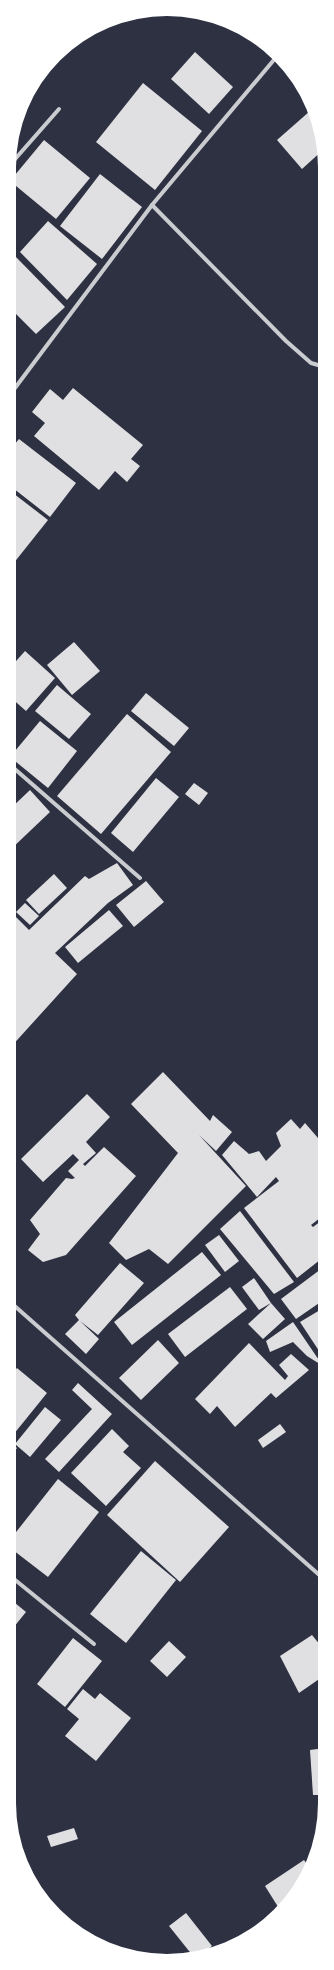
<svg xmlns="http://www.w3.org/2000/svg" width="334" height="1970" font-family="'Exo 2',sans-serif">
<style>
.building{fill:#e0e0e3}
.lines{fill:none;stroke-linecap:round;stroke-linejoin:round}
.minor{stroke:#caccd0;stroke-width:4}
</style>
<rect width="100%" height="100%" fill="#2d3142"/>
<g class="building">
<path d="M195,52L233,87L209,114L171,79Z"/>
<path d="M143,83L202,131L155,190L96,142Z"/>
<path d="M310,111L314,115L323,150L302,169L277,140Z"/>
<path d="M44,140L90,178L56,219L10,181Z"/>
<path d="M100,174L142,207L102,259L60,226Z"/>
<path d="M48,221L97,264L67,300L20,252Z"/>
<path d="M15,256L65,307L36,334L9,307V262Z"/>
<path d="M73,388L143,445L131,459L140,466L127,482L115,471L99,490L34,436L45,423L32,412L50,389L63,400Z"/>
<path d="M19,439L76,483L50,517L9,485V451Z"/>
<path d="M9,490L48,520L9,569Z"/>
<path d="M9,625L16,632L9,639Z"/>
<path d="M74,642L100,671L72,695L47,665Z"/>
<path d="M25,651L55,678L26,711L9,696V669Z"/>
<path d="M57,685L91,714L69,739L35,711Z"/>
<path d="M146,693L189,728L174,746L131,711Z"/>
<path d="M127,714L171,752L101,834L57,796Z"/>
<path d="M40,721L77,751L48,788L10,757Z"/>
<path d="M156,778L179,797L133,852L111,833Z"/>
<path d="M194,783L208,793L199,805L185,794Z"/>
<path d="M30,790L50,812L9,851V810Z"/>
<path d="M117,863L133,885L108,903L55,953L77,974L9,1049V910L29,930L85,876L89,879Z"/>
<path d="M54,874L67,888L39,914L26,900Z"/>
<path d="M146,881L164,902L134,927L116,905Z"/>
<path d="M25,903L39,916L30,925L16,912Z"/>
<path d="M109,910L123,926L78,963L65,947Z"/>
<path d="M163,1072L210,1121L213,1115L232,1132L216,1151L199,1135L246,1186L168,1264L149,1249L126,1260L109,1243L178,1153L131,1104Z"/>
<path d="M87,1094L110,1117L86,1142L96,1153L83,1164L85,1166L104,1147L136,1176L66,1255L43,1262L28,1250L40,1234L30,1220L66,1178L72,1179L75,1178L68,1171L79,1160L73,1154L43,1182L21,1159Z"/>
<path d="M291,1119L300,1129L305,1123L318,1138L325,1150V1214L311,1225L313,1227L325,1218V1256L297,1278L244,1208L279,1181L276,1177L257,1197L222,1155L234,1141L249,1154L259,1151L266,1161L281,1146L276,1133Z"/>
<path d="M240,1211L294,1282L274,1294L220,1229Z"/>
<path d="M219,1235L239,1261L225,1272L205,1245Z"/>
<path d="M202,1252L221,1275L132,1345L114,1322Z"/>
<path d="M120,1263L144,1283L98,1335L80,1321L99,1339L86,1354L65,1334L79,1320L75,1315Z"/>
<path d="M325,1266V1299L296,1319L281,1299Z"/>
<path d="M254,1278L271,1303L285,1319L263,1339L248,1324L271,1303L259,1310L242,1287Z"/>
<path d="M230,1287L247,1309L185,1357L168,1334Z"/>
<path d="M320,1310L325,1317V1360L300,1322Z"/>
<path d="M293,1322L323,1366L307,1356L293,1342L270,1352L266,1341Z"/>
<path d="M158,1340L179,1363L141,1400L119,1378Z"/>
<path d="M249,1343L285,1380L288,1376L279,1365L291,1354L309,1370L276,1398L271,1393L235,1427L217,1406L210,1414L195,1399Z"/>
<path d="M17,1368L47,1393L9,1440V1377Z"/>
<path d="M78,1383L112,1414L59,1472L45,1459L92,1409L72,1390Z"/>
<path d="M45,1407L61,1420L30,1457L15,1444Z"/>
<path d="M280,1424L286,1432L263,1448L258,1440Z"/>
<path d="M112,1429L129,1446L123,1452L141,1468L106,1506L71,1473Z"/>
<path d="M9,1442L17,1448L9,1458Z"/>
<path d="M155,1461L229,1527L180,1582L107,1515Z"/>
<path d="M58,1479L99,1512L48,1577L9,1547V1541Z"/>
<path d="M141,1551L176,1580L126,1643L90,1614Z"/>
<path d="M9,1598L26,1612L9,1633Z"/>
<path d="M312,1635L325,1651V1675L299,1693L280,1656Z"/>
<path d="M73,1638L102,1661L65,1707L37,1684Z"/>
<path d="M169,1641L186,1657L167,1677L150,1661Z"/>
<path d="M83,1689L95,1699L100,1693L131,1718L96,1761L65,1736L79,1719L67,1709Z"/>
<path d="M325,1748V1795H313L310,1750Z"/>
<path d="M74,1828L78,1839L51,1847L47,1836Z"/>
<path d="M304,1860L310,1868L309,1873L280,1910L265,1886Z"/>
<path d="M186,1913L212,1946L200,1955L193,1956L169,1926Z"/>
</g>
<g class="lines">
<g class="minor">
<path d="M9,166L59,109"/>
<path d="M152,205L286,341L311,363L325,367"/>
<path d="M9,396L152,205L278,55"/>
<path d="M9,764L140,878"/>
<path d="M9,1301L325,1580"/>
<path d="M9,1575L94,1644"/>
</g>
</g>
<path d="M0 0H334V1970H0ZM167 16H167A151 151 0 0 1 318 167V1803A151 151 0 0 1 167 1954H167A151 151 0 0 1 16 1803V167A151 151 0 0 1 167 16Z" fill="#fff" fill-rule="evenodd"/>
</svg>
